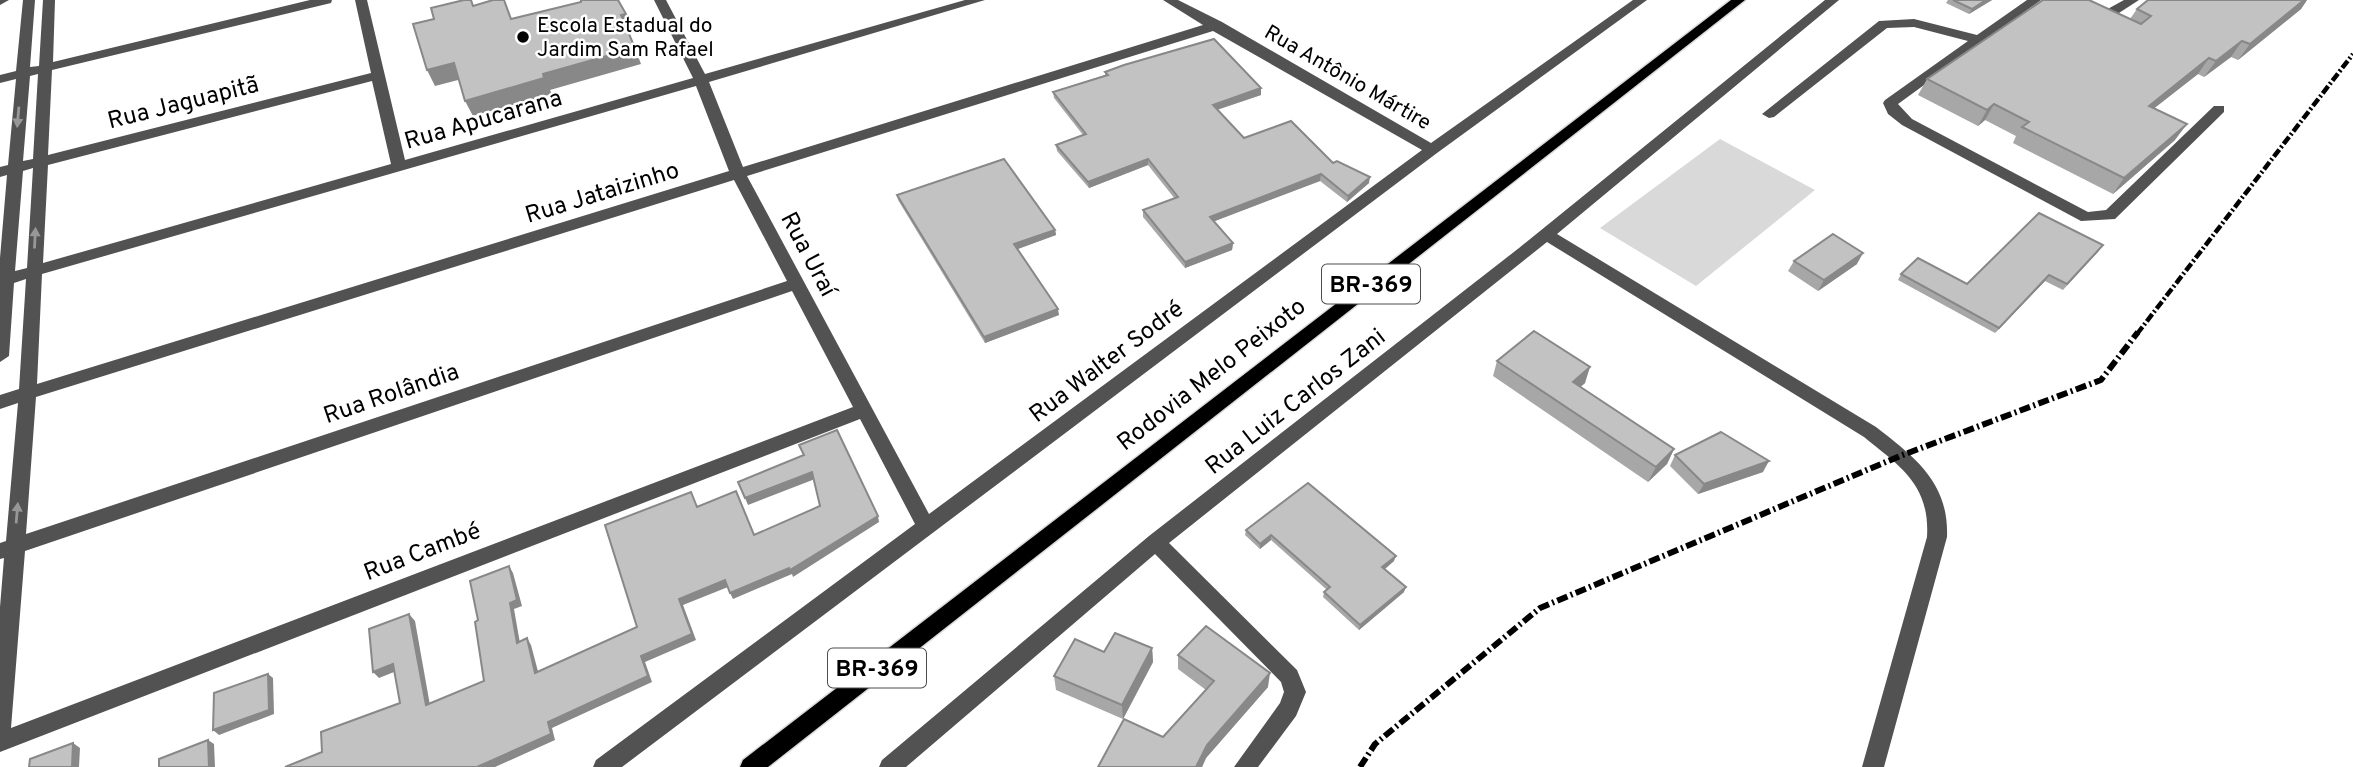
<svg xmlns="http://www.w3.org/2000/svg" width="2353" height="767" font-family="Overpass,sans-serif">
<style>
.green{fill:#d9d9d9}
.lines{fill:none;stroke-linecap:round;stroke-linejoin:round}
.major-casing{stroke:#dbdbdb;stroke-width:3}
.minor{fill:#525252;fill-rule:evenodd}
.major{fill:#000;fill-rule:evenodd}
.rail-far1{stroke:#000;stroke-width:4.5;stroke-dasharray:9 2.5 2 2.5;stroke-linecap:butt}
.rail{stroke:#000;stroke-width:6;stroke-dasharray:11 3.5 2 3.5;stroke-linecap:butt}
.wall{fill:#a7a7a7}
.shaded-wall{fill:#888}
.building{fill:#c2c2c2;stroke:#888;stroke-width:2}
.oneway{fill:#979797}
.poi-dot{fill:#000;stroke:#fff;stroke-width:2.5}
.labels{text-anchor:middle;stroke-width:5;stroke-linejoin:round;paint-order:stroke}
.far-poi-label{font-size:21px;fill:#000;stroke:#fff;text-anchor:start}
.far-street-label{font-size:21px;fill:#000;stroke:#fff}
.shield{fill:#fff;stroke:#4c4c4c;stroke-width:2}
.shield-label{font-size:23px;font-weight:bold;fill:#000}
.street-label{font-size:24px;fill:#000;stroke:#fff}
</style>
<rect width="100%" height="100%" fill="#fff"/>
<path class="green" d="M1720,139L1815,190L1696,286L1600,228Z"/>
<g class="lines">
<g class="major-casing">
<path id="major" d="M1731,0H1745L768,767H740L743,760Z"/>
</g>
<g class="minor">
<path d="M0,0H9L0,5Z"/>
<path d="M23,0H35L30,67L39,66L43,0H55L53,62L310,0H332L331,3L52,70L48,155L371,73L355,0H367L405,160L693,78L654,0H666L705,74L965,0H985L709,82L743,167L1203,25L1163,0H1178L1222,22L1431,143L1633,0H1647L1437,153L622,767H593L596,760L915,524L860,419L0,752V607L4,558L0,559V543L6,541L18,403L0,409V395L19,389L26,279L14,283L9,356L0,362V258L7,175L0,177V167L8,165L16,79L0,83V75L16,71ZM1213,31L1422,150L929,514L747,176ZM38,74L33,159L23,161L30,76ZM372,81L391,164L43,263L48,165ZM696,86L729,171L37,384L42,274ZM33,168L27,268L15,271L23,171ZM734,180L787,281L26,534L36,397ZM792,291L853,407L11,728L25,551Z"/>
<path d="M1825,0H1839L1557,234L1876,427C1916,458 1949,483 1947,537L1884,767H1862L1927,537C1930,485 1901,467 1864,437L1547,242L1169,543L1297,670L1306,692L1296,716L1258,767H1234L1280,703L1284,692L1281,682L1155,554L906,767H879L882,760L1149,536L1519,248Z"/>
<path d="M2027,0H2041L1898,104L1912,119L2088,212L2106,210L2214,106H2224V112L2115,219L2081,221L1902,125L1888,114L1883,103L1885,100L1968,41L1914,27L1887,28L1774,117L1769,118L1762,114L1879,21L1914,19L1977,35Z"/>
<path d="M2124,0H2139L2105,22H2095V16Z"/>
</g>
<use href="#major" class="major"/>
<path class="rail-far1" d="M2137,334L2353,54"/>
<path class="rail" d="M1360,767L1375,744L1540,608L1900,456L2101,380L2138,332"/>
</g>
<g class="wall">
<path d="M1948,0H1992L1969,14L1946,3Z"/>
<path d="M2148,0H2307L2301,9L2238,60L2231,57L2204,77L2198,74L2154,108L2175,140L2113,194L2013,143L2016,136L1985,120L1978,126L1918,95L1927,79L2130,19L2137,9Z"/>
<path d="M1105,72L1261,88V95L1217,110L1244,138L1333,163L1369,183L1347,202L1320,181L1214,221L1233,243L1232,250L1185,268L1143,217V210L1175,199L1148,165L1089,188L1057,151L1056,145L1083,135L1054,98L1053,92L1105,75Z"/>
<path d="M897,195L1055,230L1056,235L1017,249L1059,315L985,343L898,200Z"/>
<path d="M2099,251L2063,290L2045,281L1995,333L1898,280L1901,274L1967,284Z"/>
<path d="M1794,261L1857,264L1818,291L1788,271Z"/>
<path d="M1497,361L1585,383L1580,387L1674,449L1667,464L1648,482L1493,376Z"/>
<path d="M1675,455L1763,472L1698,494L1670,466Z"/>
<path d="M1246,530L1394,561L1385,569L1404,592L1359,630L1323,597L1324,592L1327,590L1271,540L1260,549L1245,535Z"/>
<path d="M1152,648L1153,662L1123,719L1056,690L1054,676L1104,652Z"/>
<path d="M1178,655L1268,687L1206,758L1202,767H1098L1163,737L1206,690L1178,669Z"/>
</g>
<g class="shaded-wall">
<path d="M1986,0H1992L1969,14L1972,9Z"/>
<path d="M2304,0H2307L2301,9L2238,60L2250,44Z"/>
<path d="M626,14L632,29L627,31L621,15Z"/>
<path d="M2242,41L2231,57L2204,77L2216,61Z"/>
<path d="M635,48L641,64L550,90L552,94L473,116L465,101L543,74Z"/>
<path d="M2209,58L2198,74L2138,121L2149,106Z"/>
<path d="M454,63L462,79L435,86L427,70Z"/>
<path d="M1261,88V95L1213,111V105Z"/>
<path d="M1994,104L1985,120L1978,126L1987,110Z"/>
<path d="M2187,124L2175,140L2113,194L2124,178Z"/>
<path d="M1148,159V165L1089,188L1088,182Z"/>
<path d="M1321,174L1320,181L1210,223V217Z"/>
<path d="M1370,177L1369,183L1347,202L1348,196Z"/>
<path d="M1055,230L1056,235L1015,250L1014,244Z"/>
<path d="M1233,243L1232,250L1185,268V262Z"/>
<path d="M1863,253L1857,264L1818,291L1824,280Z"/>
<path d="M2049,275L2045,281L1995,333L1999,328Z"/>
<path d="M1058,309L1059,315L985,343L984,337Z"/>
<path d="M1590,367L1585,383L1568,398L1573,382Z"/>
<path d="M1674,449L1667,464L1648,482L1656,467Z"/>
<path d="M1769,461L1763,472L1698,494L1704,484Z"/>
<path d="M812,472L815,479L748,505L745,498Z"/>
<path d="M878,516L879,522L793,577L792,574L733,599L730,593Z"/>
<path d="M1271,535V540L1260,549V544Z"/>
<path d="M1396,556L1394,561L1381,572L1382,567Z"/>
<path d="M509,566L513,573L522,606L514,609L521,649L517,643L510,603Z"/>
<path d="M725,580L728,587L683,605L696,640L645,662L652,682L552,728L555,740L495,767H477L548,722L641,656L679,599Z"/>
<path d="M1406,587L1404,592L1359,630L1360,625Z"/>
<path d="M409,614L415,621L431,711L426,705Z"/>
<path d="M527,638L531,645L540,679L535,673Z"/>
<path d="M1152,648L1153,662L1123,719L1122,705Z"/>
<path d="M393,664L399,670L379,678L373,672Z"/>
<path d="M1270,673L1268,687L1206,758L1202,767H1196L1207,745Z"/>
<path d="M268,674L273,678L274,714L219,735L213,730Z"/>
<path d="M208,740L214,744L215,767H209Z"/>
<path d="M73,743L80,748L79,767H72Z"/>
</g>
<g class="building">
<path d="M464,0H471L473,6L493,0H504L511,19L581,2V0H618L626,14L621,15L635,48L543,74L544,78L465,101L454,63L427,70L413,24L434,19L431,8Z"/>
<path d="M1953,0H1986L1972,9Z"/>
<path d="M2043,0H2089L2141,24L2151,16L2137,9L2148,0H2304L2250,44L2242,41L2216,61L2209,58L2149,106L2187,124L2124,178L2022,127L2029,122L1994,104L1987,110L1927,79Z"/>
<path d="M1214,39L1261,88L1213,105L1244,138L1291,121L1333,163L1337,161L1370,177L1348,196L1321,174L1210,217L1233,243L1185,262L1143,210L1178,197L1148,159L1088,182L1056,145L1086,134L1053,92L1108,75L1105,72L1124,65Z"/>
<path d="M1004,159L1055,230L1014,244L1058,309L984,337L897,195Z"/>
<path d="M2039,213L2103,245L2067,284L2049,275L1999,328L1901,274L1918,258L1967,284Z"/>
<path d="M1833,234L1863,253L1824,280L1794,261Z"/>
<path d="M1534,331L1590,367L1573,382L1674,449L1656,467L1497,361Z"/>
<path d="M837,430L878,516L790,570L789,568L730,593L725,580L679,599L692,634L641,656L648,676L548,722L551,734L477,767H285L322,752L321,732L400,703L393,664L373,672L369,629L409,614L426,705L484,681L475,622L478,620L470,581L509,566L517,600L510,603L517,643L527,638L535,673L637,627L605,525L691,492L697,507L736,491L754,535L820,506L812,472L745,498L738,482L804,455L799,445Z"/>
<path d="M1721,432L1769,461L1704,484L1675,455Z"/>
<path d="M1308,483L1396,556L1382,567L1406,587L1360,625L1324,592L1330,587L1271,535L1260,544L1246,530Z"/>
<path d="M1206,626L1270,673L1207,745L1196,767H1098L1124,719L1163,737L1214,681L1178,655Z"/>
<path d="M1115,633L1152,648L1122,705L1054,676L1075,639L1104,652Z"/>
<path d="M268,674L269,710L213,730L214,693Z"/>
<path d="M208,740L209,767H159V759Z"/>
<path d="M73,743L72,767H29L30,759Z"/>
</g>
<defs><path id="oneway-solid" d="M-6-.8H1V-3.2L6.5 0L1 3.2V.8H-6Z" transform="scale(1.75)"/></defs>
<g class="oneway">
<use href="#oneway-solid" transform="translate(18 117) rotate(95)"/>
<use href="#oneway-solid" transform="translate(35 238) rotate(-87)"/>
<use href="#oneway-solid" transform="translate(17 513) rotate(-85)"/>
</g>
<circle class="poi-dot" cx="523" cy="37" r="7"/>
<g class="labels">
<g class="far-poi-label">
<text x="537" y="32">Escola Estadual do<tspan x="537" dy="24">Jardim Sam Rafael</tspan></text>
</g>
<g class="far-street-label">
<text transform="translate(1348 77) rotate(30)" y="7">Rua Antônio Mártire</text>
</g>
<g class="shield">
<rect x="1322" y="264.5" width="98" height="39" rx="5"/>
<rect x="828" y="648.5" width="98" height="39" rx="5"/>
</g>
<g class="shield-label">
<text x="1371" y="292">BR-369</text>
<text x="877" y="676">BR-369</text>
</g>
<g class="street-label">
<text transform="translate(183 102) rotate(-14)" y="8">Rua Jaguapitã</text>
<text transform="translate(483 119) rotate(-16)" y="8">Rua Apucarana</text>
<text transform="translate(602 192) rotate(-17)" y="8">Rua Jataizinho</text>
<text transform="translate(809 254) rotate(62)" y="8">Rua Uraí</text>
<text transform="translate(1106 361) rotate(-37)" y="8">Rua Walter Sodré</text>
<text transform="translate(1211 374) rotate(-38)" y="8">Rodovia Melo Peixoto</text>
<text transform="translate(391 393) rotate(-19)" y="8">Rua Rolândia</text>
<text transform="translate(1295 401) rotate(-38)" y="8">Rua Luiz Carlos Zani</text>
<text transform="translate(422 551) rotate(-21)" y="8">Rua Cambé</text>
</g>
</g>
</svg>
